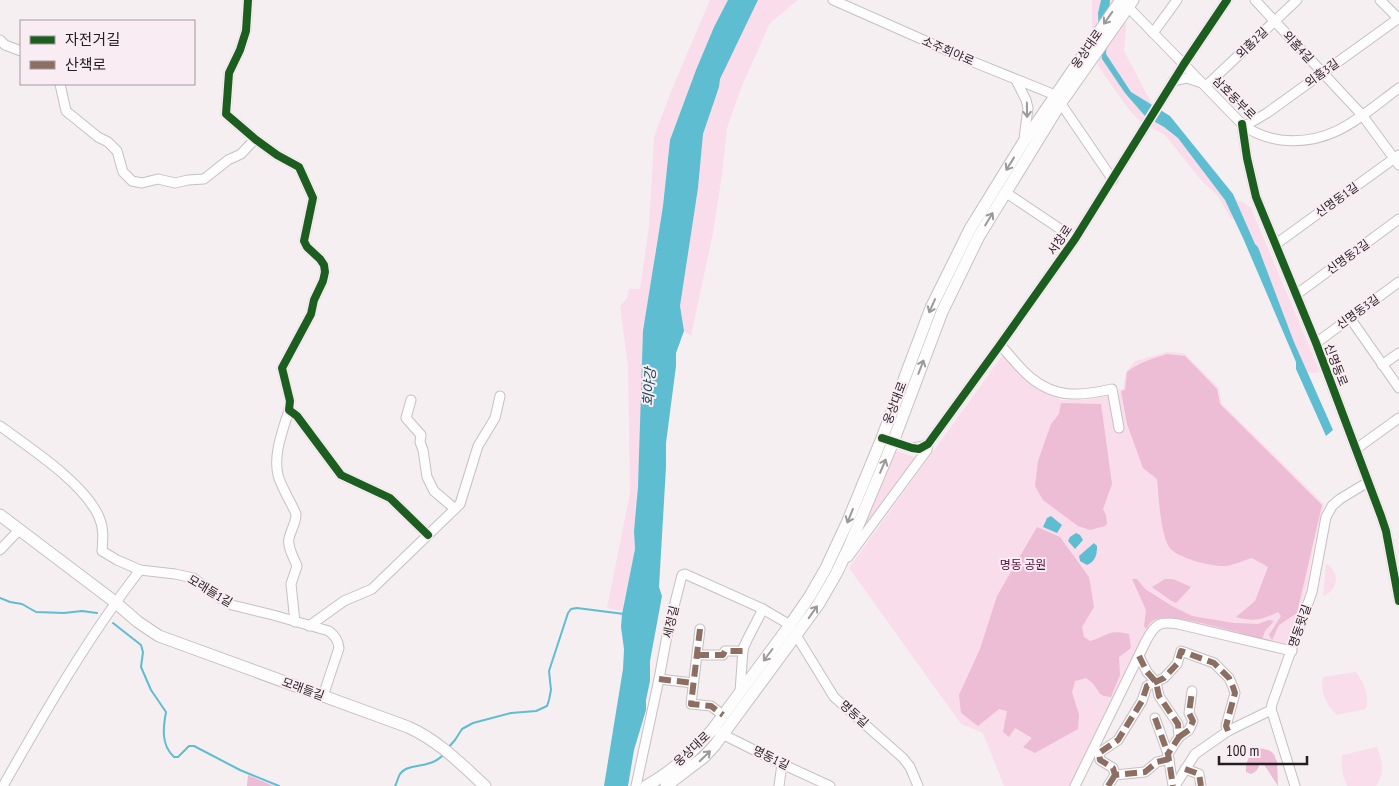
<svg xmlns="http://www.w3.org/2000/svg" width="1399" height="786" font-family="'PT Sans Narrow','Noto Sans KR',sans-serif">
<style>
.green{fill:#f9ddea}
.forest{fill:#edbcd5}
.water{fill:#5ebdd0}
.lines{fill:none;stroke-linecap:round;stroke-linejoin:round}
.stream{stroke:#5ebdd0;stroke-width:2}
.minor-casing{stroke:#c6c0c3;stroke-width:11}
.major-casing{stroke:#c6c0c3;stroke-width:13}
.minor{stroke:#fefdfd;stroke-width:9}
.major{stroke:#fefdfd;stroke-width:11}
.quiet{stroke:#8d6e63;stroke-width:6;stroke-dasharray:12 6;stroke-linecap:butt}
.cycleway-casing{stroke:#f9ecf2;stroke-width:11}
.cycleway{stroke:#1b5e20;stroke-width:8}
.oneway{stroke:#9b999a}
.labels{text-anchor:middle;stroke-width:4;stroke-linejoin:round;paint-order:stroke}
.street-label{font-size:12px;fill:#231e20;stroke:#f9ecf2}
.park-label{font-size:12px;fill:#570d3b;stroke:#f9ecf2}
.water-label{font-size:14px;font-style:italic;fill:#164b57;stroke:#f9ecf2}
</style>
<rect width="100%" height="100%" fill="#f6eff2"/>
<g class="green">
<path d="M710,0H728L714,27L696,70L670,140L663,206L655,252L653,271L634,531L635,549L622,611L607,608L630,493L628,367L620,306L627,298L629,289H640L649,226L654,137L670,94Z"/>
<path d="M758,0H798L770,23L741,88L727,128L722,175L713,233L691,336L684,331L680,306L698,188L703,134L719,87L720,79Z"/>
<path d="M1092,0H1101L1098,13L1099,47L1125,93L1157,123L1164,127L1178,138L1220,191L1235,219H1231L1218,196L1201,180L1165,135L1142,123L1130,111L1098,66L1092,28Z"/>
<path d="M1110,0H1124L1126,27L1124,51L1153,106L1131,92L1106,54Z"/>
<path d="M1235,199L1244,203L1251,208L1320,372L1314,373L1307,372L1294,342L1258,247L1255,244Z"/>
<path d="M1167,352L1184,353L1219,388L1222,404L1324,504L1315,540L1307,585L1290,644L1284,646L1157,621L1072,786H1004L983,733L961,724L849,568L1002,356L1027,380L1061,400H1085L1119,394V390L1123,389L1126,372L1135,361Z"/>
<path d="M894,450L918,458L863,530L862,529Z"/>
<path d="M1326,564C1341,572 1338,591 1323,596Z"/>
<path d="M1356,672C1364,683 1370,696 1366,709L1337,715C1327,706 1319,690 1323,677Z"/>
<path d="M1377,747C1382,761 1386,772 1376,786H1347C1342,775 1341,766 1342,755Z"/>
</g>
<g class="forest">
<path d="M1167,354L1185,356L1217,389L1220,404L1322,505L1297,613L1279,625L1272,640L1269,635L1281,616L1278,612C1262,620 1254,622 1236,617L1255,601L1268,567L1252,558C1244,560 1234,565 1226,566C1213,567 1176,558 1169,547C1160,532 1159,497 1157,479L1143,468L1127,424L1121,391L1125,390L1127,372C1139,362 1152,359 1167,354Z"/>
<path d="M1061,403L1101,404L1112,484L1103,509L1106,515L1107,524L1105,526L1090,530L1078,526L1043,500L1035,486L1038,461L1051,424L1059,414Z"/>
<path d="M1037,527L1060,537L1089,577L1094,607L1082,627L1084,637L1090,641C1109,636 1107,629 1129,634L1131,648L1119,657L1120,675L1111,697C1098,696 1100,692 1093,684C1093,683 1087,679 1086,678L1075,681L1072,692L1079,715L1078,729L1035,753L1023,747L1032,738L1015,728L1009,737L1003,732L1007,711L999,709L978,726L961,713L959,695L980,649L997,596Z"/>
<path d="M1132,579H1137L1145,589L1172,606L1192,616L1234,623L1258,624L1269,620L1274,621L1265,631L1262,639C1244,634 1168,611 1154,620C1151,621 1148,626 1146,629L1144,626L1146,610Z"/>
<path d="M1165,579H1173L1191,587L1176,603L1170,600L1152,587Z"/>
<path d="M1257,748C1264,749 1271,749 1275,756V758L1277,761L1278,786L1263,763L1259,765C1258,770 1256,772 1251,774L1246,772C1245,764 1250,752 1257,748Z"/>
<path d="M248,775L274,786H247Z"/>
</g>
<g class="water">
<path d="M728,0H758L720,79L719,87L703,134L698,188L680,306L684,331L676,353V366L666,443V467L659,587L662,596L650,661V681L646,700V710L634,750L628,786H604L623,669L624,649L621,627L622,614L635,549L634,531L638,486L643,331L663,206L670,140L696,70L714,27Z"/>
<path d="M1101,0H1110L1106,54L1131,92L1170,116L1233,194L1255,244L1258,247L1294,342L1333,430L1326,436L1296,369V362L1243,238L1225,200L1178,138L1164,127L1145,116L1125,93L1102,59L1099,37L1098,13Z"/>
<path d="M1051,516L1062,525L1057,533L1043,527L1047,518Z"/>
<path d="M1076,533L1080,535L1083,540L1075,549L1068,541L1070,537Z"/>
<path d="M1094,543L1097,546C1097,554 1096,561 1087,565L1080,561L1079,556Z"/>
</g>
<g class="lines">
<g class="stream">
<path d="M0,598L10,602L22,604L36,612L64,613L82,611L97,613"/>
<path d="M113,623L141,645L143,652L141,667L151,690L166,712C163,728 161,745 174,757H178L189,746H194L240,770L279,786"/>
<path d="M448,748L455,740L462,729L473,723L511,713L536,711L547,706L549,700L551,690L549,671L568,613L571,609L577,608L624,614"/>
<path d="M395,786C397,783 398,777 400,774C408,762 430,770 444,754"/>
</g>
<g class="minor-casing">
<g id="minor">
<path d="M248,0L246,31L240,50L229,73L226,114L255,139L277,155L299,167L313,198L304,241L307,247L320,259L324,265L325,272L323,281L314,300L311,314L282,368L290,401L289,410L297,416L341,475L390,498L428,535"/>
<path d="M833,0L971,61L1055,95L1113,180"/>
<path d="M1255,0L1362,115L1399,165"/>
<path d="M1380,0L1399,19"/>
<path d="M1128,7L1242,124C1253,133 1267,138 1281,140C1332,146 1361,116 1399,88"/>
<path d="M1153,33L1177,0"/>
<path d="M0,40L5,45L21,51"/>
<path d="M1016,80L1026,100L1028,108L1024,139"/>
<path d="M1173,81L1187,78L1199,82"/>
<path d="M60,84L66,111L98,137L108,142L117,151L123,172L132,181L142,183L158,179L175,183L188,180L204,179L228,160L241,154L255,139"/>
<path d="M1206,86L1297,0"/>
<path d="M1242,124L1247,158L1256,197L1316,343L1381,516L1386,531L1399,601"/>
<path d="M1245,126L1267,113L1399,18"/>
<path d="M1005,192L1075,239"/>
<path d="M1276,244L1399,155"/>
<path d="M1297,294L1399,219"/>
<path d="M1350,318L1399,388"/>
<path d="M1316,343L1399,282"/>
<path d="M1000,345C1010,355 1019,368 1030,377C1056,399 1081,396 1112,389L1119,428"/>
<path d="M1382,365L1399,353"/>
<path d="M411,400L406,418L421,435L420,442L423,450L427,477L434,491L455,509"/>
<path d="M289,410C283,430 273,454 278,475C281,487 291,502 296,514C296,523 291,530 289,538C287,547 294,558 297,566L291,584L295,622"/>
<path d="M0,426C30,448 84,483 99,517C104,528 103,539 102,551L117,560L140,570L175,574L193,578L226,602L232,605L273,615L329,631C335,636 338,640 339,648L323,696"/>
<path d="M889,440C904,445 912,452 928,444L1000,345L1075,239L1184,64L1227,0"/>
<path d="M1356,449L1399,418"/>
<path d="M0,550L19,530"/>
<path d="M848,557L927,450L928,444"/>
<path d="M309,626L344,601L372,589L460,504L478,446L495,418L500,396"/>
<path d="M700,629L691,704L711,706L723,715"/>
<path d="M796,635L834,697L903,758L910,767L918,786"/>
<path d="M697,655H723L725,651H743"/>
<path d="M1139,656L1147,672L1156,682L1159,696L1178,724L1179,737L1168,754L1173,786"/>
<path d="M659,679L693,683"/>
<path d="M740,692L743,649L747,640L763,609"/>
<path d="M1155,718L1168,754"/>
<path d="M718,732L782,764L830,786"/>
<path d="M1179,737L1189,730L1193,721L1189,713L1192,691"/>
<path d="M1169,759L1157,762L1145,772L1115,775L1113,768L1100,760L1099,753L1118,740L1142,701L1147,686L1164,678L1177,664L1181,651L1214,663L1229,678L1233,687L1235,693L1226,726L1228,731"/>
<path d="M1185,769L1199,774L1201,786"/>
<path d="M3,786C45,712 88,637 140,570"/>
<path d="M636,786L659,679L668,630L682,575L685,574L763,609L790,625"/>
<path d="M779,786L782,764"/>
<path d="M1075,786L1146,641C1155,624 1159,621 1178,624L1292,651"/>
<path d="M1108,786L1115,775"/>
<path d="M1175,786L1195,754L1228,731L1271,710"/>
<path d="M1295,786L1273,715L1271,710L1272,704L1312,592L1326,517L1332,506L1340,499L1368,482"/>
</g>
</g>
<g class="major-casing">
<g id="major">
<path d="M0,515L115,602L138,622L159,636L408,727C439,741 460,763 485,786"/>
<path d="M646,786C672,772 694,751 713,729L790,625L810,596L826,568L847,523L882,438L931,308L970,229L1023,143L1121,0"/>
<path d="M666,786L704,757L715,745L796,635L818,605L836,574L849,547L893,442L942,312L979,236L1060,104L1133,0"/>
</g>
</g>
<use href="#minor" class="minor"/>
<use href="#major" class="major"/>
<g class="quiet">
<path d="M700,629L691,704L711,706L723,715"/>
<path d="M697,655H723L725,651H743"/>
<path d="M1139,656L1147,672L1156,682L1159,696L1178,724L1179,737L1168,754L1173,786"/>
<path d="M659,679L693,683"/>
<path d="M1155,718L1168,754"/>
<path d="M1179,737L1189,730L1193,721L1189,713L1192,691"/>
<path d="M1169,759L1157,762L1145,772L1115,775L1113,768L1100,760L1099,753L1118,740L1142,701L1147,686L1164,678L1177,664L1181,651L1214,663L1229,678L1233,687L1235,693L1226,726L1228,731"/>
<path d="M1185,769L1199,774L1201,786"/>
<path d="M1108,786L1115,775"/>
</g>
<g class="cycleway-casing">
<g id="cycleway">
<path d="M248,0L246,31L240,50L229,73L226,114L255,139L277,155L299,167L313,198L304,241L307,247L320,259L324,265L325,272L323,281L314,300L311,314L282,368L290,401L289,410L297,416L341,475L390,498L428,535"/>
<path d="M1242,124L1247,158L1256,197L1316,343L1381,516L1386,531L1399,601"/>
<path d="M882,438L912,448L919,449L928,444L1000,345L1075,239L1184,64L1227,0"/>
</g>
</g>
<use href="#cycleway" class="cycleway"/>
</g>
<defs><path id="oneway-shaft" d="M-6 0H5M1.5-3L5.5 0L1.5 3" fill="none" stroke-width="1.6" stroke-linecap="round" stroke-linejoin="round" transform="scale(1.25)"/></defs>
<g class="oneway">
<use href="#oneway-shaft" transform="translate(1108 18) rotate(125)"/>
<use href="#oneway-shaft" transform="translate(1027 110) rotate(89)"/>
<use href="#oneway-shaft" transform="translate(1010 164) rotate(122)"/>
<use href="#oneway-shaft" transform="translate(989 219) rotate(-59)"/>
<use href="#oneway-shaft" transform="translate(932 306) rotate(114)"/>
<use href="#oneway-shaft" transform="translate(921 367) rotate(-69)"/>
<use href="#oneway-shaft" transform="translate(883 466) rotate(-67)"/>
<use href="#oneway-shaft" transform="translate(850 516) rotate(112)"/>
<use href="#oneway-shaft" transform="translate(813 612) rotate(-55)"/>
<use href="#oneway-shaft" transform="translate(768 655) rotate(127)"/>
<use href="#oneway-shaft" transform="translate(705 756) rotate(-44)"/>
</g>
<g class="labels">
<g class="street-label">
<text transform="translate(1252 43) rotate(-44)" y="4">외홈2길</text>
<text transform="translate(1298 47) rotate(47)" y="4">외홈4길</text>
<text transform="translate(1087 49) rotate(-55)" y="4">웅상대로</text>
<text transform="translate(948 51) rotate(23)" y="4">소주회야로</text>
<text transform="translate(1322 73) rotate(-36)" y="4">외홈3길</text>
<text transform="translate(1234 98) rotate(45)" y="4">삼호동부로</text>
<text transform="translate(1337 200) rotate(-36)" y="4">신명동1길</text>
<text transform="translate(1060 240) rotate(-56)" y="4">서창로</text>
<text transform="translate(1348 257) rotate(-36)" y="4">신명동2길</text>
<text transform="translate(1358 312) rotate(-36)" y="4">신명동3길</text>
<text transform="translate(1336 365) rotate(69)" y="4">신명동로</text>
<text transform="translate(895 403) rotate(-69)" y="4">웅상대로</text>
<text transform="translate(210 591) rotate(31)" y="4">모래들1길</text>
<text transform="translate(671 622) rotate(-77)" y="4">세정길</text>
<text transform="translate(1300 626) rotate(-71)" y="4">명동뒷길</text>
<text transform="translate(303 689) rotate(20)" y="4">모래들길</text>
<text transform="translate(854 714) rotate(42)" y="4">명동길</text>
<text transform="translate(692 749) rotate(-43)" y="4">웅상대로</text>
<text transform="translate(771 758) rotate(26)" y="4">명동1길</text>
</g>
<g class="park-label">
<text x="1023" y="569">명동 공원</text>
</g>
<g class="water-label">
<text transform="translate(649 387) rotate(-86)" y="5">회야강</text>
</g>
</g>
<rect x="20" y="20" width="175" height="65" fill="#f9ecf2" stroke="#a39a9e"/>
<rect x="30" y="36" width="25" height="8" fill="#1b5e20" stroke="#a39a9e"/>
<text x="65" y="45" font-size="15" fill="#231e20">자전거길</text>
<rect x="30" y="61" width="25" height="8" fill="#8d6e63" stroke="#a39a9e"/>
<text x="65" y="70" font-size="15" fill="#231e20">산책로</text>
<path d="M1219 756v8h88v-8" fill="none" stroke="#231e20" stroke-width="2.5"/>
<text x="1226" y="756" font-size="15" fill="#231e20" stroke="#f9ecf2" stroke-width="4" paint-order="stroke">100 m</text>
</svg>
